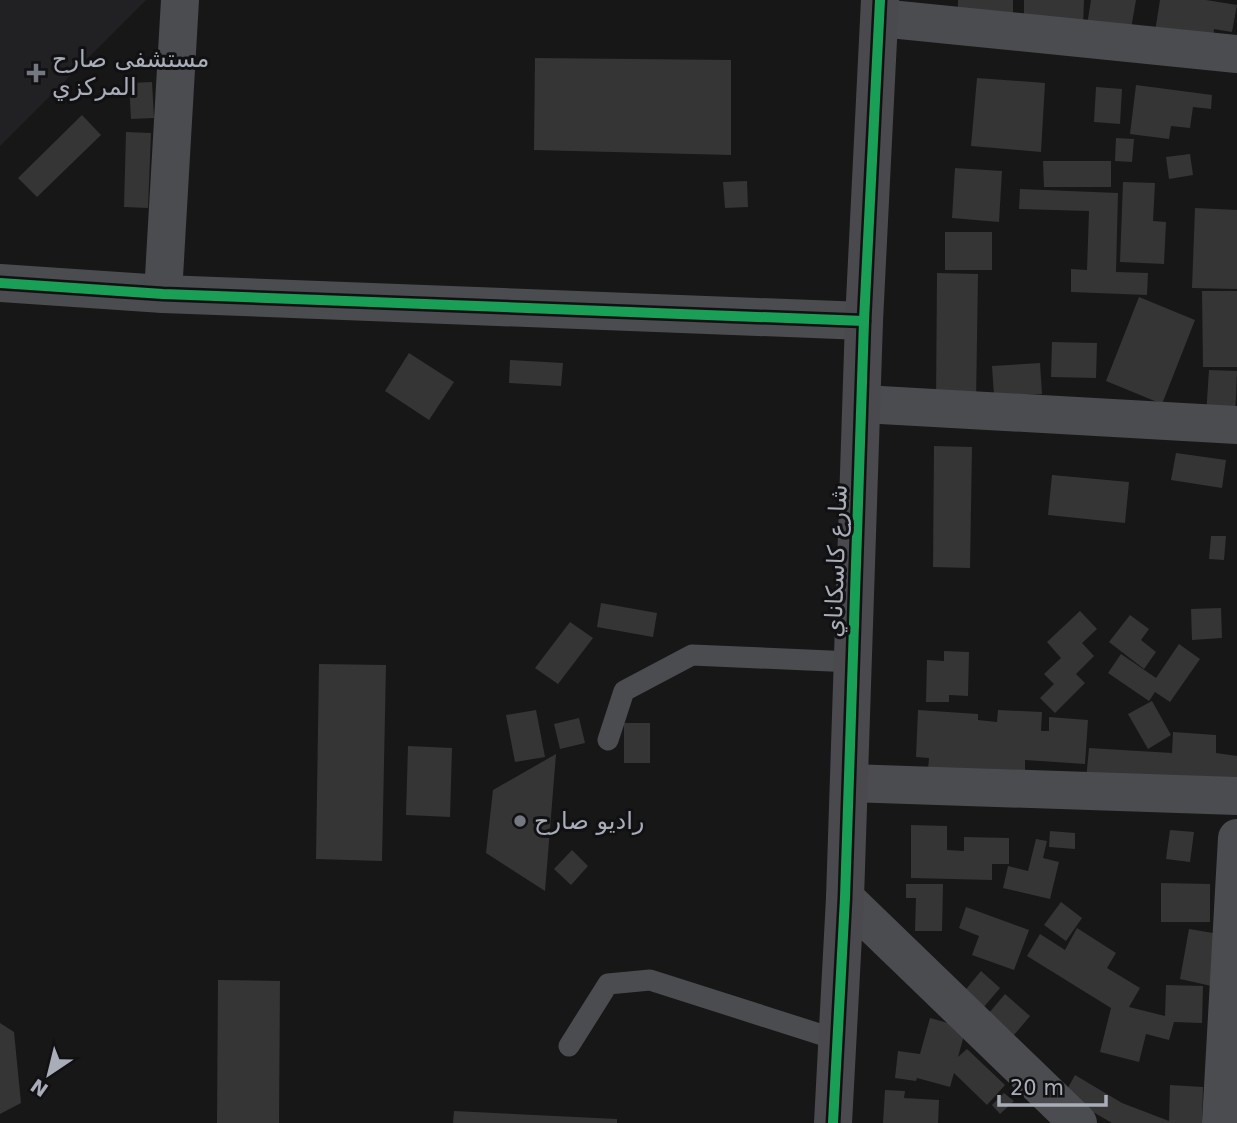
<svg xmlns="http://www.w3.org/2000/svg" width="1237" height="1123" font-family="'DejaVu Sans',Vazirmatn,sans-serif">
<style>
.built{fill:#212123}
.building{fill:#353536}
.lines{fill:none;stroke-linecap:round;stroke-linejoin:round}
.lane{stroke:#4b4c50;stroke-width:21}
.street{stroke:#4b4c50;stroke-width:38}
.secondary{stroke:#4a4a4e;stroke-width:38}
.cycleway-casing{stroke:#111113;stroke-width:15}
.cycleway{stroke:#1a9f57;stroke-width:10}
.poi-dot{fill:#757880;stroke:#111113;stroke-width:2.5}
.labels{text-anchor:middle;stroke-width:6;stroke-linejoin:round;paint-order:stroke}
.poi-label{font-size:24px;fill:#a8adb8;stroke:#111113;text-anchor:start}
.street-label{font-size:24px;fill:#a8adb8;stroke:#111113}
</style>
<rect width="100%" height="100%" fill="#171717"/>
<path class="built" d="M0,0H146L0,146Z"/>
<g class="building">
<path d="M958,0H1013V19L958,18Z"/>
<path d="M1024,0H1084L1083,27L1024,26Z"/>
<path d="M1091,0H1136L1130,34L1087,25Z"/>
<path d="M1160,0H1206L1237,5L1232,32L1214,29L1213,40L1155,32Z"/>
<path d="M535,58L731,60V155L534,150Z"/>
<path d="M977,78L1045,83L1041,152L971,146Z"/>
<path d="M152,82L154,118L131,119L129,83Z"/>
<path d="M1136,85L1212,95L1211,109L1193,107L1190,128L1171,126L1169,139L1130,134Z"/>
<path d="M1096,87L1122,89L1120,124L1094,122Z"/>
<path d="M82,115L101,135L37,197L18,178Z"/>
<path d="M126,132L151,133L148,208L124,207Z"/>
<path d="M1116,138L1134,139L1132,162L1115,161Z"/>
<path d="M1190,154L1193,175L1169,179L1166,157Z"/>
<path d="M1043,161H1111V187H1044Z"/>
<path d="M955,168L1002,171L999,222L952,218Z"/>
<path d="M747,181L748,207L725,208L723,182Z"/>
<path d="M1123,182L1155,183L1153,221L1166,222L1164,264L1120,262Z"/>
<path d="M1020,189L1118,193L1116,272L1148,273L1147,295L1071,292V269L1087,270L1089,211L1019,209Z"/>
<path d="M1195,208L1237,210V289L1192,288Z"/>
<rect x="945" y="232" width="47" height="38"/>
<path d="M937,273L978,274L976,402L936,401Z"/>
<path d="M1202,291H1237V367H1203Z"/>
<path d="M1139,297L1195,320L1162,404L1106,381Z"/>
<path d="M1052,342L1097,343L1096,378L1051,377Z"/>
<path d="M409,353L454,382L429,420L385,391Z"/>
<path d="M510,360L563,363L561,386L509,383Z"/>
<path d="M1040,363L1042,394L994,396L992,366Z"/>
<path d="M1209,370L1237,371L1235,417L1206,415Z"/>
<path d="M934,446L972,447L970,568L933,567Z"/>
<path d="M1176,453L1226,460L1222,488L1171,480Z"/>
<path d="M1052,475L1129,482L1125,523L1048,515Z"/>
<path d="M1211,536H1226L1224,560L1209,559Z"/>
<path d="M601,603L657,613L653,637L597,627Z"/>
<path d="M1221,608L1222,638L1192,640L1191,609Z"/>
<path d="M1080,611L1097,629L1082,643L1094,656L1076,674L1085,683L1055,713L1040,698L1054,684L1044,674L1061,658L1047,642Z"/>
<path d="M1130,615L1149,629L1141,640L1156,652L1144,669L1109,642Z"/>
<path d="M570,622L593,638L558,684L535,668Z"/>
<path d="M1179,644L1200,659L1170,702L1155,692L1149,701L1108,673L1121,654L1156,678Z"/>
<path d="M944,651L969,652L968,696L949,695V702H926L927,660L944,661Z"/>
<path d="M319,664L386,665L382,861L316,859Z"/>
<path d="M1152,701L1171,735L1148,749L1128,714Z"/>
<path d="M536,710L545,757L515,762L506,715Z"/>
<path d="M918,710L978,714V720L997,722L998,710L1042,712L1041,731H1049V717L1088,720L1085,764L1025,760V775L928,769L929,758L916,757Z"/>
<path d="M579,718L585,743L560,749L554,724Z"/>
<rect x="624" y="723" width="26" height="40"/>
<path d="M1173,732L1216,735V753L1237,756V779L1086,780L1089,748L1172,753Z"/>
<path d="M408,746L452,748L450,817L406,815Z"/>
<path d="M556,754L545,891L486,853L493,790Z"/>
<path d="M911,825L947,826V850L964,851V837L1009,838V864H992V880L911,878Z"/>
<path d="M1170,830L1194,832L1190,862L1166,859Z"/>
<path d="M1050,831L1075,833V849L1049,847Z"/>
<path d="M1036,839L1047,841L1043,858L1059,862L1050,899L1003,888L1008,866L1028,871Z"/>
<path d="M572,850L588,866L571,885L554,869Z"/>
<path d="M1161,883L1210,884V922H1161Z"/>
<path d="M906,884H943L942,931H915L916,898H906Z"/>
<path d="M1061,902L1082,918L1066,941L1044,925Z"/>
<path d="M966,907L1029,930L1014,970L972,955L979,936L959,928Z"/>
<path d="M1077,928L1116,953L1107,968L1140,988L1129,1007L1165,1016L1166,985L1203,986L1202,1023L1174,1022L1169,1040L1146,1034L1139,1062L1100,1052L1111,1008L1027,956L1040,934L1065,950Z"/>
<path d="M1189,929L1225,935L1216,987L1180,979Z"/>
<path d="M981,971L1000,988L977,1015L958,999Z"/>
<path d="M218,980L280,981L279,1123H217Z"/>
<path d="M1005,994L1030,1016L1014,1035L989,1013Z"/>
<path d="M930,1018L966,1028L958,1057L967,1049L1005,1085L987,1105L954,1073L950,1087L917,1078L916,1081L895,1078L898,1051L920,1054Z"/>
<path d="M0,1023L14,1032L21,1103L0,1114Z"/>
<path d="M1075,1075L1122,1103L1169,1121L1170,1085L1203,1087L1202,1123H1112L1064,1095Z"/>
<path d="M885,1090L905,1091L904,1098L939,1100L938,1123H883Z"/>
<path d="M1004,1093L1014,1101L1000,1114L992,1105Z"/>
<path d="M454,1111L617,1119V1123H453Z"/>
</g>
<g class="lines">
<g class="lane">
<path d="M608,740L624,691L692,655L853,662"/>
<path d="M569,1046L608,984L650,980L838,1040"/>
</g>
<g class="street">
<path d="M880,18L1237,54"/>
<path d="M0,283L163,294L864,321"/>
<path d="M163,294L180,0"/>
<path d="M863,404L1237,425"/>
<path d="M849,783L1237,796"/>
<path d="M845,898L1078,1123"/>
<path d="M1221,1123L1237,838"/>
</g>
<path class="secondary" d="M833,1123L845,898L864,321L880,0"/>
<g class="cycleway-casing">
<g id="cycleway">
<path d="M0,283L163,294L864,321"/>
<path d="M833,1123L845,898L864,321L880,0"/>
</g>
</g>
<use href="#cycleway" class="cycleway"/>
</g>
<g class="poi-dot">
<path d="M32.5 62.5h7v7h7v7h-7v7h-7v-7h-7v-7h7z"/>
<circle cx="520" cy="821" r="7"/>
</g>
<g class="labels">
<g class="poi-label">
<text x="52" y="67">مستشفى صارح<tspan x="52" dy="28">المركزي</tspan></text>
<text x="534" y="829">راديو صارح</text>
</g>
<g class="street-label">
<text transform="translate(836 561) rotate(-88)" y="8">شارع كاسكاناي</text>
</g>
</g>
<g transform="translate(49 1074) rotate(215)" stroke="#111113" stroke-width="5" paint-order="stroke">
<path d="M0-5L12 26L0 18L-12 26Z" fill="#a8adb8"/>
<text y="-10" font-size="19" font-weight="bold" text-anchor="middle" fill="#a8adb8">N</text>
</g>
<path d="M999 1095v10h107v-10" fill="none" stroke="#a8adb8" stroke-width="3.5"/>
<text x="1010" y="1095" font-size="21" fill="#a8adb8" stroke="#111113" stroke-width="5" paint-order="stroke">20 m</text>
</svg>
